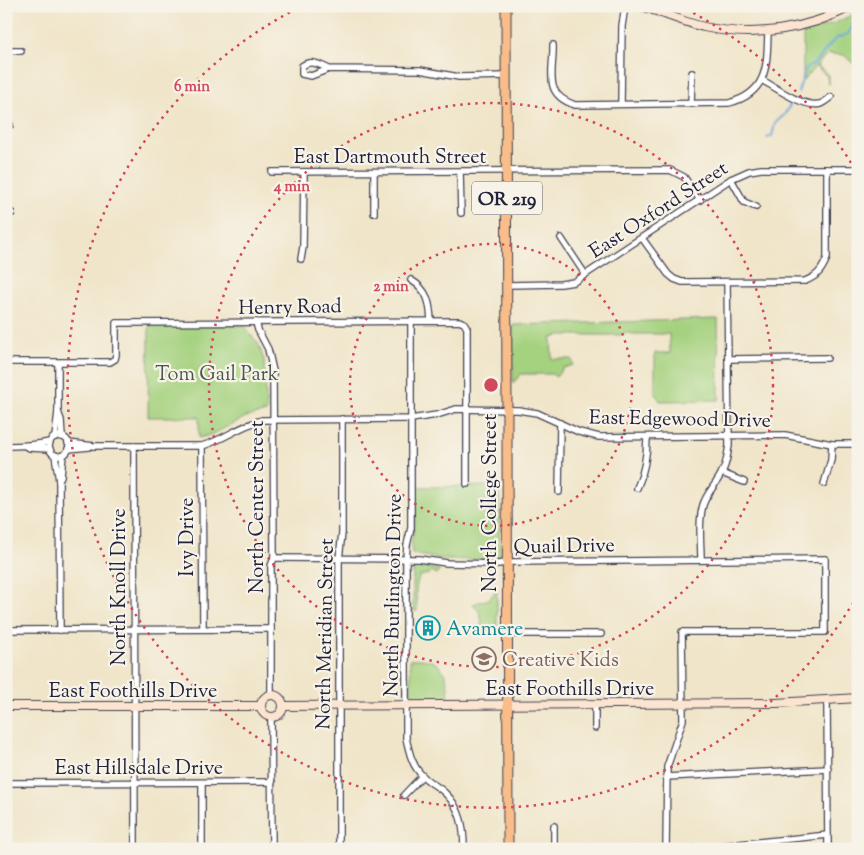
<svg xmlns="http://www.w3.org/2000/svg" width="864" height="855" font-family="'Sorts Mill Goudy',serif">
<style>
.green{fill:#a5d27f;stroke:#647a5d}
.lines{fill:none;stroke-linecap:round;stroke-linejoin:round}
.stream{stroke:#65a8d9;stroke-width:2}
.street-casing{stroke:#413f50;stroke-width:8}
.secondary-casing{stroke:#413f50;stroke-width:10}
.primary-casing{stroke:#413f50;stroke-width:11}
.street{stroke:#fff;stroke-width:5.5}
.secondary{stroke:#fce5d0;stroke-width:8}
.primary{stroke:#f8bd89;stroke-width:9}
.ring{fill:none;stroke:#d1495b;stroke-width:2.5;stroke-dasharray:2.5 5}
.labels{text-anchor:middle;stroke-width:4.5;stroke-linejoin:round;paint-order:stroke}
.shield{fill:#f7f3e8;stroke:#62616f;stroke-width:1}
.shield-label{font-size:19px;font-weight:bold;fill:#22223b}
.street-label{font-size:20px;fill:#22223b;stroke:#f7f3e8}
.park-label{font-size:20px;fill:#49574f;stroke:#f7f3e8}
.culture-label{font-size:20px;fill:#0d838f;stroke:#f7f3e8;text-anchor:start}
.education-label{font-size:20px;fill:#785e54;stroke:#f7f3e8;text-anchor:start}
.centre{fill:#d1495b;stroke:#f7f3e8;stroke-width:2.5}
.ring-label{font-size:15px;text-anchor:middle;font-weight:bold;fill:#d1495b;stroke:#f7f3e8;stroke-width:4.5;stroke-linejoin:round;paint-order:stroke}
</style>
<rect width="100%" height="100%" fill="#f7f3e8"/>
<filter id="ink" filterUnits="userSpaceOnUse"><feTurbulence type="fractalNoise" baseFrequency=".02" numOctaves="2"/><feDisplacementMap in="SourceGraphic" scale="10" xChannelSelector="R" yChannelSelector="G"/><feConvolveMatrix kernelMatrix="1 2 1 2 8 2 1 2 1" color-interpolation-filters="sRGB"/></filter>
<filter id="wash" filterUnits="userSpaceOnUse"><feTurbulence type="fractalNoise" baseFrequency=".0096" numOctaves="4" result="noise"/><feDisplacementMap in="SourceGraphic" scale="20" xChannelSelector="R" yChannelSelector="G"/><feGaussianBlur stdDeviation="1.12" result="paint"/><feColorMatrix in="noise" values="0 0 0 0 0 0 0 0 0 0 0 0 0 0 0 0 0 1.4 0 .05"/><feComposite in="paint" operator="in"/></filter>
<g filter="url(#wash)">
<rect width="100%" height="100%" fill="#f0e5c9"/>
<g class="green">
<path d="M858,12V68L844,55L827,54L817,65L828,75V85L827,76L816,66L803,80V33L833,24Z"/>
<path d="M718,319L719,400L660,401L655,393V353H670L669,334H632L631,333H624V334L619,335H557V337L551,338L552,359H572L573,365L563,368L556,377L552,374H521L513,383V325Z"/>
<path d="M152,325H245L248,332L258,343L264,360L267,412L246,417L213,434L199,438V417H148L149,326Z"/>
<path d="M499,486L500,557L498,559L448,560L412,554L411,547L415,522V487Z"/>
<path d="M415,567H428L440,570L436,574L432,571L429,574L420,576C414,585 417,599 417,611H413V569Z"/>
<path d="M497,589V633H478C484,622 482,613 473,604L489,599Z"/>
<path d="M410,659C443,657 448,672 449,701H414L411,699Z"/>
</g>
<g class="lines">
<g class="stream">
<path d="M798,92L806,68L813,65L835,39L848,34L857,18"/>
<path d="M767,138L772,136L775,123L785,114L790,105"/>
</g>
</g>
</g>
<g filter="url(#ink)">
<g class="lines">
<g class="street-casing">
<g id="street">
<path d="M826,6L830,17"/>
<path d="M553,45C554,72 542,94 575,105L729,103C768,93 767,66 768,31"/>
<path d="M6,51H21"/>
<path d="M329,69C320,65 311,59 302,66V74L311,76L329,69L420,70L459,77L507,76"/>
<path d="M762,80C776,88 804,108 820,104C824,103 828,99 831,97"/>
<path d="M621,104L622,26L625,6"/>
<path d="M691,104L692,73"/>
<path d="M6,125H10"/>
<path d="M272,172L670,170L684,177L700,200"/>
<path d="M460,172L461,213"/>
<path d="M731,179L744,202L756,207"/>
<path d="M6,213H12"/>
<path d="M374,213V173"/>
<path d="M561,238L585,274"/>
<path d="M642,238L668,274L674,279L682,282L805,281C818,276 822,270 827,258V169"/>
<path d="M301,259L303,247L304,172"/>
<path d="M411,280C428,290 430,303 431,321"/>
<path d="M508,285L561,284L574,282L731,179L749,171L761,169H858"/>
<path d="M411,321V528L407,545L406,559V738C409,751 412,767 423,776C429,783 438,786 445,793C461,808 464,827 464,849"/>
<path d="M256,322L258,330L268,349L273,371L274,558L271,566V695"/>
<path d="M728,359L827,358"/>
<path d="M6,362H110L115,359L116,355V323L459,321L464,323L467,328V484"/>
<path d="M58,412L61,420L62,437"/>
<circle cx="59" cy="446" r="10"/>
<path d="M55,437L58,412V363"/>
<path d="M68,443L94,446H202C224,440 240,425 263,420L411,419L437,415L456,409L518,410L537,413L579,432L599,437L785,435L832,444H858"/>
<path d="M6,446C21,446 35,445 50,442"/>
<path d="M25,446L30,448L50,449"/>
<path d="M134,446L135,849"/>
<path d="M202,446L203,629"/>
<path d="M68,449L89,447"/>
<path d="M55,455L59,481L60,630"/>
<path d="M722,473L744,482"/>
<path d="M59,481L61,476L63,455"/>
<path d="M824,484L831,460L832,444"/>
<path d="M637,488C645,471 647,456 647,437"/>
<path d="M559,492L560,423"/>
<path d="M274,558L419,559L447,563L498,564L514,562L825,559V632H682L683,720L667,767L666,849"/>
<path d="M701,559C701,542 698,522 703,505C707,492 717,484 722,472C727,464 727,455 729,446L727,282"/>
<path d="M6,630L271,629"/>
<path d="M507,634H601"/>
<path d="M827,701L828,849"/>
<path d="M595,704V728"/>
<path d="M271,717L272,849"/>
<path d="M666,777L828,769"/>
<path d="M6,783L272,782"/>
<path d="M202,783V849"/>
<path d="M404,795L422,776"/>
<path d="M339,849V559L342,533V419"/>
<path d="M554,849V826"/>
<path d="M690,849L828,835"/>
</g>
</g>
<g class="secondary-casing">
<g id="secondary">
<path d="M642,6C663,13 683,22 704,27C754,38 807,30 852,6"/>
<circle cx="272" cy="706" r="11"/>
<path d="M6,706H261"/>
<path d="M283,706L776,703L858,698"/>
</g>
</g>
<g class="primary-casing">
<path id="primary" d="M506,6L508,849"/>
</g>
<use href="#street" class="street"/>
<use href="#secondary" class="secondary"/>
<use href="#primary" class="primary"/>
</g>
</g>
<g class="ring">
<circle cx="491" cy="385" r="141"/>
<circle cx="491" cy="385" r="282"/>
<path d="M857 596A423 423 0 1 1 302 6M680 6A423 423 0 0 1 857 173"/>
</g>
<defs>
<g id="building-ring" transform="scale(1.25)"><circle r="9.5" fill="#f7f3e8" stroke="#0f9aa8" stroke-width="1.5"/><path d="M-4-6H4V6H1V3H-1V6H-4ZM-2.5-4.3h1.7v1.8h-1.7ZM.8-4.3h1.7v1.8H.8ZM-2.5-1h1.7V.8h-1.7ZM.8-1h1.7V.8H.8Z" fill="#0f9aa8"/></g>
<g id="school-ring" transform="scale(1.25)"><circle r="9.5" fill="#f7f3e8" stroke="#8d6e63" stroke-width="1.5"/><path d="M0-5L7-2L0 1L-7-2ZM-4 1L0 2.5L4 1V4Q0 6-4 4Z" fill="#8d6e63"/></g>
</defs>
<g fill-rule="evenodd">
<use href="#building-ring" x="428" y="628"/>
<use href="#school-ring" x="484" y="659"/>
</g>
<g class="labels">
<rect class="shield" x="472" y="181.5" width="70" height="33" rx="4"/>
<g class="shield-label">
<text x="507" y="205">OR 219</text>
</g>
<g class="street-label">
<text x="390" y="163">East Dartmouth Street</text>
<text transform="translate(658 209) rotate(-33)" y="7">East Oxford Street</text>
<text transform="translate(290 306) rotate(-1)" y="7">Henry Road</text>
<text transform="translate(680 418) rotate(1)" y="7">East Edgewood Drive</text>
<text transform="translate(489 503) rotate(-90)" y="7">North College Street</text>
<text transform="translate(256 507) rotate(-90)" y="7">North Center Street</text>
<text transform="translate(186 537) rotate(-90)" y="7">Ivy Drive</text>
<text transform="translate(564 545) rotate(-1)" y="7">Quail Drive</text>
<text transform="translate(118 587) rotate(-90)" y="7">North Knoll Drive</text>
<text transform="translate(392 595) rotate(-89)" y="7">North Burlington Drive</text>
<text transform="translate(324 634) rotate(-89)" y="7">North Meridian Street</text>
<text x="570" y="695">East Foothills Drive</text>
<text x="133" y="697">East Foothills Drive</text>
<text x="139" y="774">East Hillsdale Drive</text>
</g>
<g class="park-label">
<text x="217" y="380">Tom Gail Park</text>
</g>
<g class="culture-label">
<text x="446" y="635">Avamere</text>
</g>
<g class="education-label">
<text x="502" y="666">Creative Kids</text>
</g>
</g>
<circle cx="491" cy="385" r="8" class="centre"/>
<g class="ring-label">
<text x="192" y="91">6 min</text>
<text x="292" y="191">4 min</text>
<text x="391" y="291">2 min</text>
</g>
<rect width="864" height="855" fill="none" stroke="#f7f3e8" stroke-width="25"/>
</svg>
